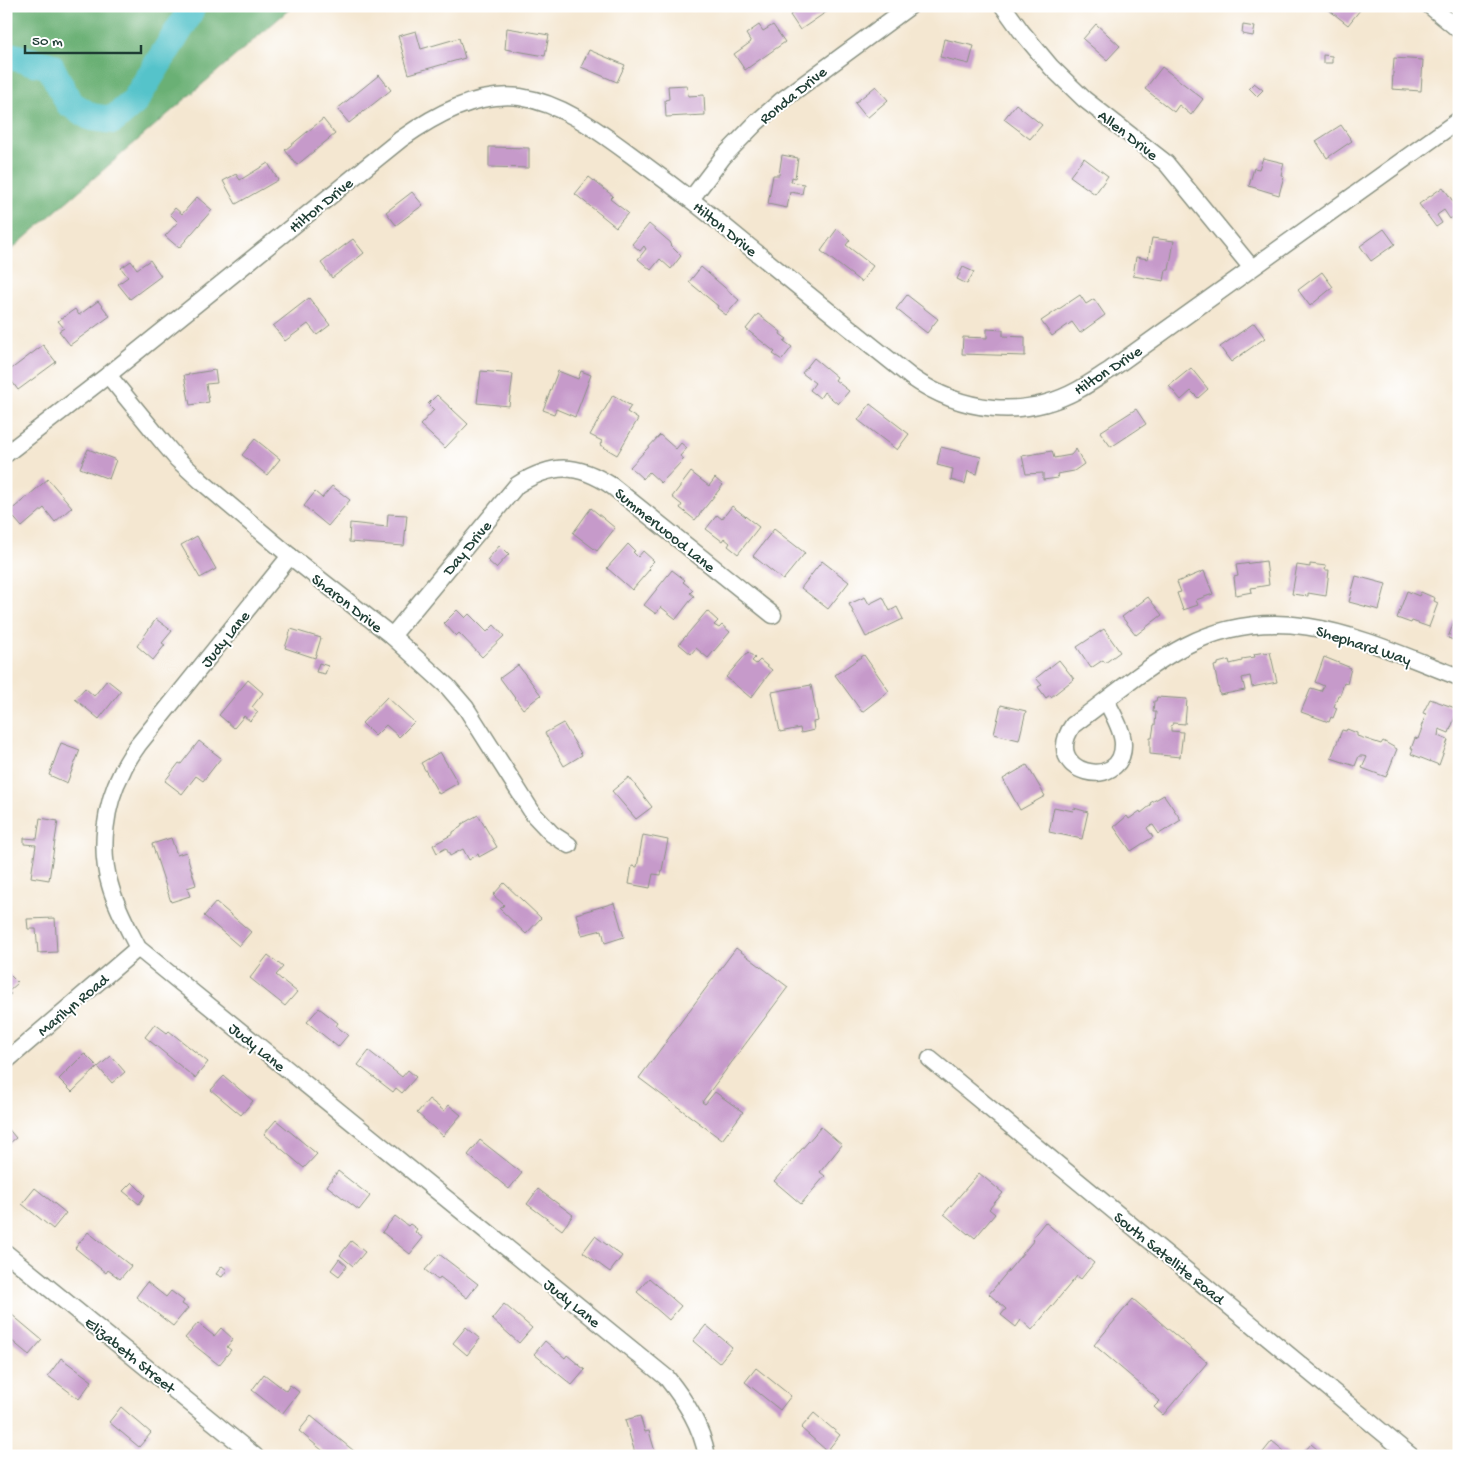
<svg xmlns="http://www.w3.org/2000/svg" width="1465" height="1462" font-family="'Gochi Hand',sans-serif">
<style>
.forest{fill:#6ab074;stroke:#447654}
.lines{fill:none;stroke-linecap:round;stroke-linejoin:round}
.river{stroke:#55c3ca;stroke-width:28}
.building{fill:#c69aca}
.street-casing{stroke:#8a9282;stroke-width:19}
.street{stroke:#fff;stroke-width:16}
.labels{text-anchor:middle;stroke-width:4;stroke-linejoin:round;paint-order:stroke}
.street-label{font-size:16px;fill:#1f3d34;stroke:#fff}
</style>
<rect width="100%" height="100%" fill="#fff"/>
<filter id="ink" filterUnits="userSpaceOnUse"><feTurbulence type="fractalNoise" baseFrequency=".02" numOctaves="2"/><feDisplacementMap in="SourceGraphic" scale="10" xChannelSelector="R" yChannelSelector="G"/><feConvolveMatrix kernelMatrix="1 2 1 2 8 2 1 2 1" color-interpolation-filters="sRGB"/></filter>
<filter id="wash" filterUnits="userSpaceOnUse"><feTurbulence type="fractalNoise" baseFrequency=".0096" numOctaves="4" result="noise"/><feDisplacementMap in="SourceGraphic" scale="20" xChannelSelector="R" yChannelSelector="G"/><feGaussianBlur stdDeviation="1.12" result="paint"/><feColorMatrix in="noise" values="0 0 0 0 0 0 0 0 0 0 0 0 0 0 0 0 0 1.4 0 .05"/><feComposite in="paint" operator="in"/></filter>
<g filter="url(#wash)">
<rect width="100%" height="100%" fill="#f4e7d1"/>
<path class="forest" d="M6,6H293L6,254Z"/>
<g class="lines">
<path class="river" d="M6,55L50,66L69,103L91,117L113,120L134,102L187,17L192,6"/>
</g>
<g id="blocks">
<g class="building">
<path d="M794,6H835L800,30L790,15L797,10Z"/>
<path d="M1324,6H1355L1360,10L1348,25Z"/>
<path d="M1096,24L1120,46L1107,60L1083,39Z"/>
<path d="M759,25L763,31L773,25L785,42L745,70L734,54L751,42L746,34Z"/>
<path d="M1243,25L1255,27L1253,36L1242,34Z"/>
<path d="M507,28L549,35L545,56L505,49Z"/>
<path d="M416,31L421,49L459,38L465,58L409,74L398,36Z"/>
<path d="M944,39L974,46L969,64L940,57Z"/>
<path d="M589,50L625,65L617,82L581,67Z"/>
<path d="M1323,55L1332,56V63H1323Z"/>
<path d="M1394,58L1423,60L1421,91L1392,89Z"/>
<path d="M1162,67L1203,99L1191,115L1179,105L1174,112L1145,89Z"/>
<path d="M379,75L391,90L349,123L337,109Z"/>
<path d="M1254,83L1263,90L1257,96L1249,88Z"/>
<path d="M687,85L688,96L704,95L705,115L666,117L665,100L669,99L668,86Z"/>
<path d="M876,86L888,100L867,118L855,103Z"/>
<path d="M1016,104L1042,125L1030,139L1004,119Z"/>
<path d="M323,119L335,134L297,165L285,150Z"/>
<path d="M1341,125L1352,141L1327,158L1316,141Z"/>
<path d="M489,147L529,148V168L489,167Z"/>
<path d="M782,155L798,158L795,178L792,177L791,182L804,184L802,194L790,192L787,208L768,204L773,175H779Z"/>
<path d="M1084,158L1108,176L1095,194L1070,176Z"/>
<path d="M1263,158L1284,163L1281,175L1284,176L1279,195L1249,186L1254,168L1259,169Z"/>
<path d="M268,163L278,180L236,204L223,181L236,174L240,180Z"/>
<path d="M589,177L613,196L610,199L628,213L616,227L575,194Z"/>
<path d="M1443,187L1459,210V213L1450,219L1444,210L1437,215L1442,223L1436,227L1419,204Z"/>
<path d="M412,192L423,205L396,225L386,212Z"/>
<path d="M197,197L212,210L179,248L165,236L178,222L170,214L175,208L182,214Z"/>
<path d="M649,224L671,243L670,245L681,256L671,269L660,259L651,270L638,259L646,249L644,246L640,251L632,244Z"/>
<path d="M837,229L850,240L846,245L873,266L861,282L821,251Z"/>
<path d="M1384,229L1395,244L1371,261L1360,246Z"/>
<path d="M1152,238L1174,241L1169,270H1166L1164,281L1133,276L1136,257L1148,259Z"/>
<path d="M353,239L364,253L332,278L321,263Z"/>
<path d="M150,260L161,276L130,299L118,284L128,277L121,268L131,261L137,269Z"/>
<path d="M701,267L739,300L726,315L717,308L718,306L689,282Z"/>
<path d="M963,267L974,272L967,284L957,279Z"/>
<path d="M1322,272L1333,287L1310,306L1298,290Z"/>
<path d="M907,295L938,319L927,333L896,309Z"/>
<path d="M1080,295L1086,304L1094,299L1105,315L1080,333L1072,322L1052,336L1041,321Z"/>
<path d="M309,298L330,325L317,335L308,324L285,341L273,326Z"/>
<path d="M98,301L110,316L70,345L59,331L64,328L58,321L75,309L79,315Z"/>
<path d="M758,314L781,332L780,334L787,339L784,341L792,347L782,360L773,354L775,352L746,329Z"/>
<path d="M1254,323L1265,338L1231,362L1220,347Z"/>
<path d="M987,329L1003,330V336L1025,337V356L962,354L963,337L987,338Z"/>
<path d="M43,345L56,362L18,390L6,373Z"/>
<path d="M814,358L837,377L835,380L849,391L838,404L824,392L820,398L810,390L815,383L802,373Z"/>
<path d="M1191,368L1208,389L1198,398L1191,391L1181,400L1169,386Z"/>
<path d="M215,370L217,383L206,384L209,402L190,405L184,375Z"/>
<path d="M481,371L513,374L509,406L477,403Z"/>
<path d="M558,371L578,379L581,371L591,375L575,417L556,409L554,414L543,410Z"/>
<path d="M437,395L468,424L445,448L420,425L434,410L428,404Z"/>
<path d="M613,395L631,406L627,412L638,419L617,455L600,445L602,441L590,435Z"/>
<path d="M870,404L909,434L897,450L858,420Z"/>
<path d="M1136,409L1146,424L1111,447L1100,432Z"/>
<path d="M660,435L676,449L681,443L687,448L680,456L684,459L661,483L649,472L643,479L630,467Z"/>
<path d="M255,439L280,459L267,475L242,455Z"/>
<path d="M941,447L981,457L977,474L968,471L965,484L951,480L953,469L937,465Z"/>
<path d="M88,449L116,460L109,479L80,468Z"/>
<path d="M1076,449L1084,464L1074,471L1057,474L1058,478L1043,480V473L1026,474L1022,456L1052,451L1054,458L1071,455Z"/>
<path d="M691,472L709,486L715,478L723,485L695,520L680,508L682,505L672,497Z"/>
<path d="M48,479L72,507L55,522L44,508L22,527L9,512Z"/>
<path d="M332,486L350,500L328,526L304,506L315,492L322,498Z"/>
<path d="M732,506L759,527L738,554L728,546L730,543L724,538L722,541L706,529L717,515L722,519Z"/>
<path d="M591,508L615,528L597,551L573,533Z"/>
<path d="M388,514L407,515L404,546L349,542L350,523L387,527Z"/>
<path d="M774,529L805,553L783,580L753,556Z"/>
<path d="M197,536L216,569L200,578L181,545Z"/>
<path d="M628,544L635,551L633,552L638,557L643,551L654,561L648,567L650,569L632,590L607,568Z"/>
<path d="M500,545L509,554L496,568L487,560Z"/>
<path d="M822,561L849,582L828,609L801,588Z"/>
<path d="M1266,561L1269,585L1251,588L1252,592L1236,595L1234,577L1238,576L1236,565Z"/>
<path d="M1310,564L1326,566L1325,570H1329L1326,596L1308,593V596L1292,594L1297,565L1310,567Z"/>
<path d="M672,570L685,580L683,582L693,590L690,593L694,596L676,619L661,607L656,614L644,605Z"/>
<path d="M1204,571L1213,594L1196,600L1198,605L1183,610L1177,593L1181,592L1177,582Z"/>
<path d="M1356,576L1386,584L1379,610L1349,602Z"/>
<path d="M1407,591L1419,596L1421,592L1435,598L1434,601L1438,603L1429,627L1412,621L1411,623L1397,618Z"/>
<path d="M865,597L869,604L883,597L890,611L897,607L903,619L866,637L849,604Z"/>
<path d="M1148,597L1162,615L1136,635L1122,617Z"/>
<path d="M457,610L465,618L469,614L487,632L494,625L504,636L482,657L459,633L456,636L444,623Z"/>
<path d="M707,611L718,621L714,625L719,628L722,625L730,632L708,658L696,648L691,654L679,644Z"/>
<path d="M156,619L172,631L162,643L165,645L153,660L137,646Z"/>
<path d="M1454,621L1459,623V642L1448,638Z"/>
<path d="M291,629L321,638L315,658L285,648Z"/>
<path d="M1104,629L1120,652L1105,663L1103,660L1091,668L1077,647Z"/>
<path d="M748,652L755,658L752,661L756,664L760,660L772,670L751,698L726,677Z"/>
<path d="M1265,652V653L1270,652L1277,682L1252,687L1250,676L1242,678L1245,690L1220,695L1214,666L1218,665V663L1229,660L1230,664L1242,661V659L1255,657L1254,654Z"/>
<path d="M864,655L889,691L862,712L835,675Z"/>
<path d="M1324,657L1351,668L1347,684L1344,683L1340,695H1338L1334,707L1337,708L1333,718L1331,717L1329,722L1301,712L1311,688L1321,691L1324,686L1315,682Z"/>
<path d="M1059,660L1074,679L1051,697L1050,695L1046,698L1038,687L1042,685L1036,678Z"/>
<path d="M319,663L328,666L325,674L316,672Z"/>
<path d="M518,665L541,695L523,709L500,678Z"/>
<path d="M107,680L121,691L99,719L75,699L85,688L94,696Z"/>
<path d="M248,680L263,693L252,707L258,712L250,721L244,716L234,728L219,715Z"/>
<path d="M811,685L818,721L813,722L814,730L801,733L800,728L780,732L772,692Z"/>
<path d="M387,697L414,722L399,737L386,725L375,736L362,723Z"/>
<path d="M1157,697L1187,699L1185,724L1173,723L1171,727V731L1183,732L1180,757L1150,754V738H1152L1154,725H1155L1156,712H1153L1154,701H1156Z"/>
<path d="M1430,699L1458,709L1449,733L1439,729L1438,736L1448,740L1439,765L1411,754L1413,749H1411L1415,738L1418,739L1422,728L1421,727L1426,714L1423,713Z"/>
<path d="M1001,705L1026,711L1019,740L994,734Z"/>
<path d="M563,723L582,755L564,766L545,733Z"/>
<path d="M1347,729L1357,733V736L1381,744L1383,741L1397,749L1386,777L1362,768L1367,757L1363,756H1359L1355,766L1331,758L1342,730L1346,731Z"/>
<path d="M199,741L221,758L203,781L196,776L182,794L165,781L179,763L181,764Z"/>
<path d="M61,743L80,750L67,783L49,775Z"/>
<path d="M440,752L458,783L439,794L421,763Z"/>
<path d="M1027,765L1045,796L1020,810L1003,779Z"/>
<path d="M629,777L652,807L636,819L612,791Z"/>
<path d="M1164,795L1181,820L1159,834L1153,825L1149,826L1147,828L1153,837L1131,851L1114,827L1127,816L1129,819L1140,811L1141,813L1151,805L1150,803Z"/>
<path d="M1054,807L1073,811L1074,808L1088,812L1082,839L1049,832Z"/>
<path d="M478,815L497,847L479,857L478,854L469,860L463,849L450,856L446,848L437,853L433,845L453,834V832L461,827L462,824Z"/>
<path d="M40,818L58,821L49,880L31,877L36,845L24,844V838L37,839Z"/>
<path d="M643,835L668,840L661,875L653,874L650,888L629,884L632,866L637,867Z"/>
<path d="M171,838L177,855L186,852L196,885L187,888L190,896L171,902L152,844Z"/>
<path d="M504,883L541,918L526,934L500,909L504,905L493,895Z"/>
<path d="M216,902L251,932L239,946L204,916Z"/>
<path d="M614,903L624,937L605,943L602,930L582,935L576,914Z"/>
<path d="M55,918L57,952L38,953L36,929H28L27,919Z"/>
<path d="M736,948L788,987L702,1102L705,1104L715,1092L743,1112L722,1140L639,1078Z"/>
<path d="M268,955L283,967L276,975L297,992L285,1006L250,978Z"/>
<path d="M6,971L18,983L8,992L11,994L6,998Z"/>
<path d="M319,1008L338,1023L336,1026L348,1035L338,1047L307,1022Z"/>
<path d="M155,1024L167,1033L169,1031L208,1062L195,1078L145,1037Z"/>
<path d="M369,1051L402,1077L408,1070L416,1077L402,1093L396,1088L393,1092L358,1065Z"/>
<path d="M85,1054L98,1067L72,1092L59,1079L83,1055Z"/>
<path d="M111,1056L125,1072L112,1083L98,1067Z"/>
<path d="M224,1076L253,1101L241,1115L211,1090Z"/>
<path d="M429,1099L444,1111L449,1105L461,1115L443,1136L417,1113Z"/>
<path d="M276,1120L317,1154L304,1168L264,1134Z"/>
<path d="M6,1126L16,1138L6,1146Z"/>
<path d="M821,1127L842,1145L820,1172L825,1176L801,1204L774,1181Z"/>
<path d="M480,1140L522,1173L509,1189L468,1155Z"/>
<path d="M338,1171L370,1196L359,1210L327,1186Z"/>
<path d="M979,1173L1003,1193L989,1209L995,1214L975,1238L969,1233L968,1234L944,1214Z"/>
<path d="M132,1182L145,1195L139,1204L123,1191Z"/>
<path d="M35,1188L66,1213L53,1229L22,1204Z"/>
<path d="M538,1189L573,1215L562,1230L527,1204Z"/>
<path d="M395,1216L408,1226L410,1224L417,1229L415,1232L423,1238L410,1254L382,1232Z"/>
<path d="M1045,1222L1094,1263L1081,1279L1077,1276L1032,1330L1021,1320L1016,1327L1001,1315L1006,1309L989,1294L1034,1240L1032,1238Z"/>
<path d="M88,1232L131,1266L120,1279L108,1270L106,1273L75,1248Z"/>
<path d="M595,1236L622,1256L610,1272L583,1252Z"/>
<path d="M351,1241L365,1252L353,1266L340,1255Z"/>
<path d="M439,1254L478,1284L467,1298L440,1277L438,1280L425,1270Z"/>
<path d="M339,1259L347,1266L339,1276L331,1270Z"/>
<path d="M222,1266L227,1270L222,1277L216,1274Z"/>
<path d="M649,1278L681,1306L669,1320L637,1292Z"/>
<path d="M147,1282L166,1297L171,1291L184,1301L182,1304L188,1308L173,1326L136,1297Z"/>
<path d="M1133,1299L1207,1362L1206,1364L1163,1415L1154,1407L1160,1401L1094,1345Z"/>
<path d="M504,1304L532,1328L519,1343L492,1319Z"/>
<path d="M11,1314L42,1340L29,1355L6,1336V1320Z"/>
<path d="M198,1323L214,1336L221,1328L233,1339L227,1347L231,1350L219,1365L185,1338Z"/>
<path d="M706,1325L732,1347L719,1363L693,1341Z"/>
<path d="M466,1327L480,1339L467,1355L453,1343Z"/>
<path d="M545,1341L565,1358L567,1355L585,1370L572,1385L534,1354Z"/>
<path d="M61,1358L92,1381L79,1399L48,1376Z"/>
<path d="M756,1368L791,1396L780,1410L745,1382Z"/>
<path d="M264,1374L286,1391L290,1385L299,1392L282,1414L252,1390Z"/>
<path d="M121,1407L151,1433L139,1447L109,1422Z"/>
<path d="M814,1413L840,1435L827,1451L801,1428Z"/>
<path d="M311,1416L354,1451L350,1456H329L299,1431Z"/>
<path d="M640,1416L645,1432L649,1431L656,1455L636,1456L625,1420Z"/>
<path d="M1272,1441L1290,1456H1260Z"/>
<path d="M1311,1444L1325,1456H1301Z"/>
</g>
</g>
</g>
<g filter="url(#ink)">
<use href="#blocks" fill-opacity="0" stroke="#8a9282" stroke-width="1"/>
<g class="lines">
<g class="street-casing">
<g id="street">
<path d="M1003,6L1021,31L1051,67L1084,99L1166,163L1251,267"/>
<path d="M1430,6L1459,30"/>
<path d="M691,199L723,157L757,122L781,101L910,6"/>
<path d="M108,375L156,434L177,459L201,481L290,556L392,636L448,687L466,708L534,815L552,834L569,845"/>
<path d="M6,454L108,375L401,139C435,115 476,92 520,97C566,104 605,136 642,163C679,190 716,219 752,249C805,292 858,335 911,377C961,412 1023,420 1078,390C1089,384 1099,377 1110,370L1459,120"/>
<path d="M290,556L138,745C132,754 126,762 122,772C105,804 99,849 110,885C116,907 128,928 138,948L667,1378C686,1402 701,1425 707,1456"/>
<path d="M392,636L517,485C553,463 577,463 612,486L773,615"/>
<path d="M1106,700C1112,713 1123,730 1123,744C1124,793 1039,774 1073,725C1110,698 1145,667 1185,646C1282,596 1367,642 1459,677"/>
<path d="M930,1059L1411,1456"/>
<path d="M6,1061L138,948"/>
<path d="M6,1253L255,1456"/>
</g>
</g>
<use href="#street" class="street"/>
</g>
</g>
<g class="labels">
<g class="street-label">
<text transform="translate(792 94) rotate(-39)" y="6">Ronda Drive</text>
<text transform="translate(1129 134) rotate(38)" y="6">Allen Drive</text>
<text transform="translate(320 204) rotate(-39)" y="6">Hilton Drive</text>
<text transform="translate(726 228) rotate(39)" y="6">Hilton Drive</text>
<text transform="translate(1107 369) rotate(-33)" y="6">Hilton Drive</text>
<text transform="translate(666 529) rotate(39)" y="6">Summerwood Lane</text>
<text transform="translate(466 547) rotate(-50)" y="6">Day Drive</text>
<text transform="translate(348 602) rotate(38)" y="6">Sharon Drive</text>
<text transform="translate(224 638) rotate(-51)" y="6">Judy Lane</text>
<text transform="translate(1364 644) rotate(18)" y="6">Shephard Way</text>
<text transform="translate(72 1004) rotate(-40)" y="6">Marilyn Road</text>
<text transform="translate(258 1046) rotate(39)" y="6">Judy Lane</text>
<text transform="translate(1170 1257) rotate(39)" y="6">South Satellite Road</text>
<text transform="translate(573 1302) rotate(39)" y="6">Judy Lane</text>
<text transform="translate(131 1354) rotate(39)" y="6">Elizabeth Street</text>
</g>
</g>
<rect width="1465" height="1462" fill="none" stroke="#fff" stroke-width="25"/>
<path d="M25 45v8h116v-8" fill="none" stroke="#1f3d34" stroke-width="2.5"/>
<text x="32" y="45" font-size="15" fill="#1f3d34" stroke="#ffffff" stroke-width="4" paint-order="stroke">50 m</text>
</svg>
